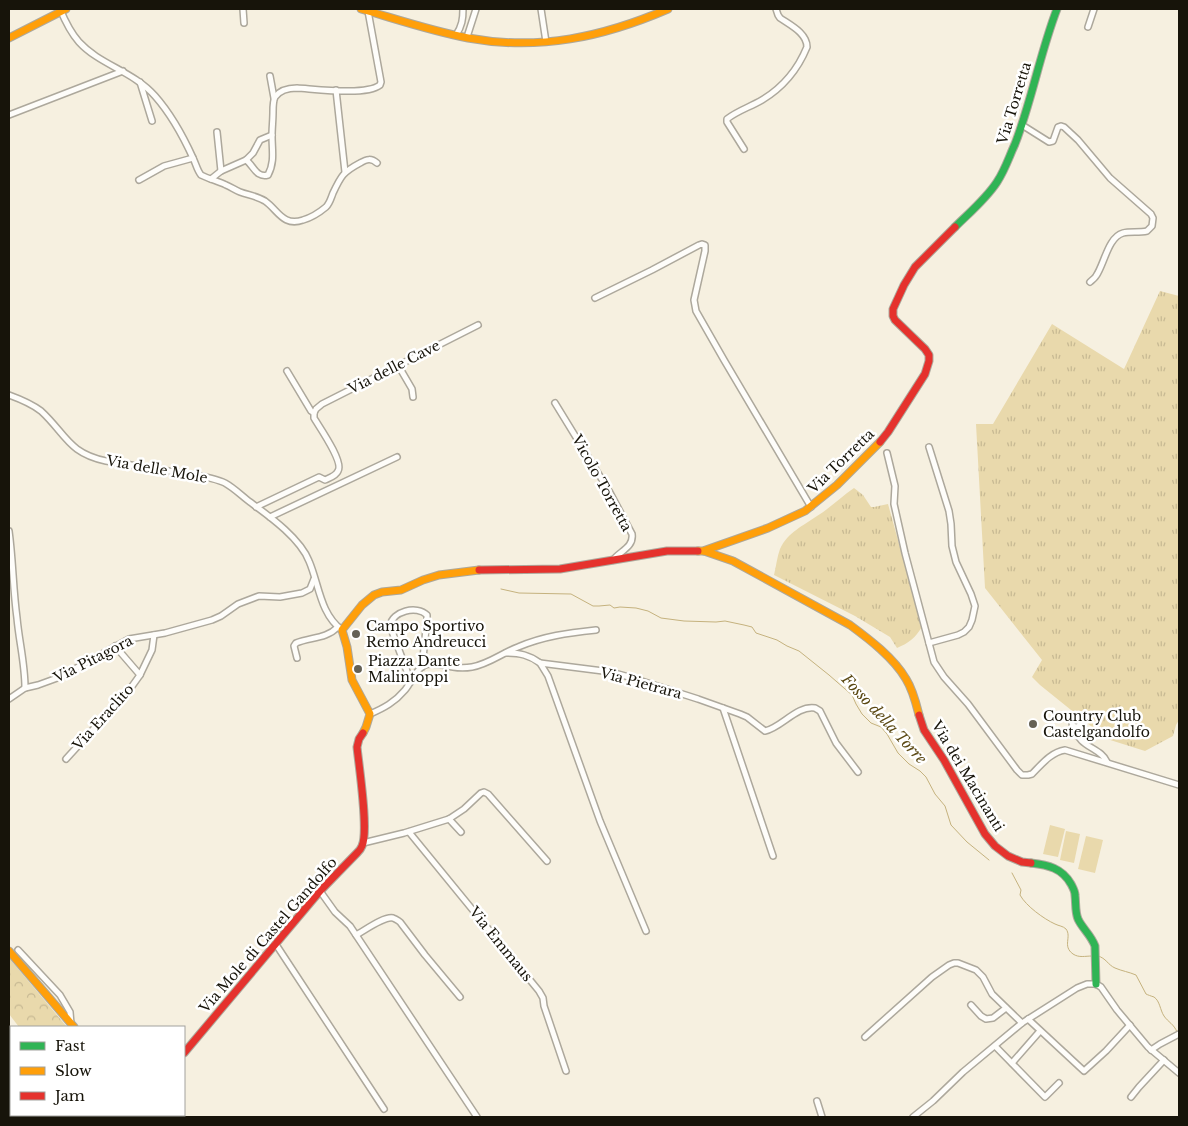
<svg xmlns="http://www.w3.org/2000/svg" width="1188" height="1126" font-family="'Libre Baskerville',serif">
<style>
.grass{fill:url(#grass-tufts)}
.forest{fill:url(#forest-crowns)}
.pitch{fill:#e9d9ac}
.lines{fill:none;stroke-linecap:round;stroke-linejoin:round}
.stream{stroke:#c5b27e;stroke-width:1}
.street-casing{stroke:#ada89c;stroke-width:8}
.fast-casing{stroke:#ada89c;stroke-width:9}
.slow-casing{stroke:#ada89c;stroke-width:9}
.jam-casing{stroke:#ada89c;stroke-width:9}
.street{stroke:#fefdfa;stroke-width:5}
.fast{stroke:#30b455;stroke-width:7}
.slow{stroke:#ff9f0a;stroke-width:7}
.jam{stroke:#e5322d;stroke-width:7}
.poi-dot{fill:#656155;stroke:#fff;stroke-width:2}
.labels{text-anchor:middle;stroke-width:5;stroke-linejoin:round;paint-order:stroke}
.street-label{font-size:14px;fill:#17140a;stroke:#fff}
.poi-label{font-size:14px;fill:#17140a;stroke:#fff;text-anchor:start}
.water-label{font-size:15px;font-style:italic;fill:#5c4a15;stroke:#fff}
</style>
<defs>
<pattern id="grass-tufts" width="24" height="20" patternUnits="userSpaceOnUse" patternTransform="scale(1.25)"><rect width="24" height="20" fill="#e9d9ac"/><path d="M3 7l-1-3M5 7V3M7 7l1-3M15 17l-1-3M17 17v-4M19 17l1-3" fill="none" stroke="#c7b993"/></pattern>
<pattern id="forest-crowns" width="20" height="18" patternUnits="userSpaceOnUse" patternTransform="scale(1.25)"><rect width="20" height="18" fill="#e9d9ac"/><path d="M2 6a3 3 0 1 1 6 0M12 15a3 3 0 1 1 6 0" fill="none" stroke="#c7b993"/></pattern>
</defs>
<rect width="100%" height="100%" fill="#f6f0e0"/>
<g class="grass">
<path d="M1160,291L1179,296V720L1176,725L1173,736L1145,751L1107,739L1040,685L1032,677L1042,660L985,588L976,424H993L1052,324L1124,369Z"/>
<path d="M854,488L863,495L871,507H874L888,504L922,627C915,638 909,643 897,648L890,637L855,616L774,575C776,567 777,557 780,549C788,532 803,526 817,516C830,508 841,497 854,488Z"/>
</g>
<path class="forest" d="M9,958L67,1027H19L9,1014Z"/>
<g class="pitch">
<path d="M1050,825L1065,829L1058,857L1043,854Z"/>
<path d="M1066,831L1080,834L1074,863L1060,860Z"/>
<path d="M1086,836L1103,840L1095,873L1078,869Z"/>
</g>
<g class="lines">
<g class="stream">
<path d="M501,589L519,593L571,594L593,606H599L610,605L614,608L620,607L636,608L648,611L661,618L684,621L716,622L725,621L744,625L752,627L756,633L777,640L787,646L799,651L829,675L852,695L856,704L862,714L871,723L881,727L887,734L898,753L909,764L920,771L926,777L935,794L945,806L951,825L967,842L989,860"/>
<path d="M1012,873L1021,890L1020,895C1026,906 1044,919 1055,924C1059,926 1063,926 1066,929C1072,937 1062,946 1073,954C1079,958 1085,956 1092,956"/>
<path d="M1098,956C1106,958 1108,965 1115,968C1122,971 1129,972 1136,975L1146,994C1148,995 1151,996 1154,997C1160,1001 1160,1010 1164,1016C1168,1022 1174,1024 1177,1032"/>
</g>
<g class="street-casing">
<g id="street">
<path d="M60,9C65,21 71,33 79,42C100,65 133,71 155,96C170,113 183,136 193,158C196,164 197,170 201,175C209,179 218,181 226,185C231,187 235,190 240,192C248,195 257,196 265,201C278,210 283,227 303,220C310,218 320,212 326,207C330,203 331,198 333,193C341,176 343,172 360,163C367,159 371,158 377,163"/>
<path d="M243,9L244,23"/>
<path d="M541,9L546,42"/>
<path d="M1088,27L1094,9"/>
<path d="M456,35C462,26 463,19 463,9"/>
<path d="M467,37L476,9"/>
<path d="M270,76L274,98"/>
<path d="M140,82L152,121"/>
<path d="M336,90L345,172"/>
<path d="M9,115L123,71"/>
<path d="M1022,125L1049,142L1053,141L1058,127L1061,126L1064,127L1078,140L1110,178L1151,214L1153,218L1152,226L1147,231C1139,233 1130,231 1123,233C1108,237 1104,265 1096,276C1096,277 1091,281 1090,282"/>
<path d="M217,132L221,171"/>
<path d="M744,149L727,122V119C737,111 750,107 762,100C782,88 798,69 807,47C807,33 790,25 780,18L778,15L776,9"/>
<path d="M246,160C254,166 256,178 268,175C275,162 272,150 272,136C272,128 273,120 273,112C273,107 273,101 275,97C280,90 289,88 297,88C315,89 366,96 380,85L381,82L368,11"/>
<path d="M211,179L221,171L246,160L253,153L260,140L272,135"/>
<path d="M139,180L164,166L193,158"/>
<path d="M595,298L652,270L699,245L702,244L705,245V251L694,300L696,311L724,360L811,507"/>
<path d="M398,365L412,389L413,397"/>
<path d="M9,395C20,399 32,404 41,411C66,434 68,453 106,461L206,477C213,479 219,480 225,483C234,488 242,496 250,502C269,516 300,538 309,561C319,584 320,614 342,630"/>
<path d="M555,403L609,491L632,534C634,547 620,551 613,560"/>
<path d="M314,413L316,409L322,404L478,325"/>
<path d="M887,453L895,486L894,504L905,553L934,662L944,677L968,704L1017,770L1022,775H1028L1032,774C1041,765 1051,752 1065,750L1179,785"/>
<path d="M256,507L319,477L325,480C329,478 336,476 338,471C344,462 320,428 314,418V413L311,411L287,371"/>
<path d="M270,517L397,457"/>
<path d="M9,531C13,560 13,589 17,618C19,641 25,664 25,688"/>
<path d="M929,643L958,635L964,632L969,627L972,620L975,606L971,594L956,562L952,546L951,524L949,511L929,447"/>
<path d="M115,646L140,675L152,650L154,635"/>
<path d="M506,653C520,653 529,655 540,663L611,672L629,677L698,699L740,714L747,717L765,731C781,728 797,705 815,708L820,711L836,743L858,772"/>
<path d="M297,658L294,646L296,643C311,637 326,639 338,627"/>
<path d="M540,663L548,676L600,821L646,931"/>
<path d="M411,682L390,626C392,611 417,605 427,615V620L422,667"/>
<path d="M9,699L25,688L38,685L60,677L129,639L165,633L212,620L221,616L238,604L259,596L280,597L302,593L310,589L314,579"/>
<path d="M723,708L773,856"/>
<path d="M370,714C384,708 395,702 405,690C411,683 415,671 423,666C432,661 444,666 453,667C459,668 466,668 472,667C489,664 502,653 518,647C544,636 568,633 596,630"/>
<circle cx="1076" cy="723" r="4"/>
<path d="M1075,727C1078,748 1101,747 1107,762"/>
<path d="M66,759L130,689L140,675"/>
<path d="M449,819L461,832"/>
<path d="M409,832L539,991L543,998L544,1006L566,1071"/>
<path d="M363,843L404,833L449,819L464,809L481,793L484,792L488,794L547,861"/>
<path d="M320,891L335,912L350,926L477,1117"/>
<path d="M356,935C364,931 384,916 393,918C396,919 397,920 400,922L425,955L460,997"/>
<path d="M275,943L384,1109"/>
<path d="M18,950L60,995L70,1012L71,1024"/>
<path d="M971,1005L981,1016L986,1019L993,1018L1006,1008"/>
<path d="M1028,1019L1084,1071L1106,1051L1130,1025"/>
<path d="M865,1037L932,977L949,965L954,963H958L976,970L983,977L992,994L1022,1023"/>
<path d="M995,1046L1045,1097L1059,1083"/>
<path d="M1151,1050L1160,1044L1179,1034"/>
<path d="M1012,1063L1040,1031"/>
<path d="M9,1071L11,1072"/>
<path d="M1131,1097L1139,1087L1164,1060"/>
<path d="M817,1101L822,1117"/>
<path d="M57,1115L59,1117"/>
<path d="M913,1117L933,1101L963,1072L1022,1023L1077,988L1087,984H1096L1101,987L1117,1010L1148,1047L1179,1073"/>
</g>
</g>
<g class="fast-casing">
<g id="fast">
<path d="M955,227C969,213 986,199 997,182C1005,170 1009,157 1015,144C1032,100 1040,53 1057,9"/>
<path d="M1031,863C1048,865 1062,868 1071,884C1073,888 1075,891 1075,895C1076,903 1075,912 1078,919C1082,928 1091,935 1095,946L1096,984"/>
<path d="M133,1115L139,1117"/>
<path d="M124,1117L125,1115"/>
</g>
</g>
<g class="slow-casing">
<g id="slow">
<path d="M361,9C396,19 431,31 468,38C539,51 603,37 668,9"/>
<path d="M9,38L66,9"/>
<path d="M698,551H703L768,528L805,511L837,485L880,442"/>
<path d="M704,551L733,561L850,625C869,639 894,658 906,679C913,690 916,703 919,715"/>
<path d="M363,733L366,727L370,714L352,680L347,647L342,630L362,605L374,595L382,592L401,590L423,580L439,575L479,570"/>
<path d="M9,951L74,1027"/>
<path d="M148,1115L150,1117"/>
</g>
</g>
<g class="jam-casing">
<g id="jam">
<path d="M880,442L888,432L925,374L929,361V355L925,349L895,320L893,316V309L904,285L915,267L955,227"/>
<path d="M479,570L560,569L667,551H698"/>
<path d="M919,715L924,730L944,760L985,834L995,846L1008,856L1022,862L1031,863"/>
<path d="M184,1053L320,891L357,853C359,851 361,849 362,846C369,831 359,767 357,747L359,739L363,733"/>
</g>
</g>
<use href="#street" class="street"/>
<use href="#fast" class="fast"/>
<use href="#slow" class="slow"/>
<use href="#jam" class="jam"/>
</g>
<g class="poi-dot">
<circle cx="356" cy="634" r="5"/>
<circle cx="358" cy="669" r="5"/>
<circle cx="1033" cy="724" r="5"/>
</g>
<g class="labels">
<g class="street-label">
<text transform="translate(1014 103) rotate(-73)" y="5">Via Torretta</text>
<text transform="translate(394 367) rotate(-27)" y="5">Via delle Cave</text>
<text transform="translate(841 461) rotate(-44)" y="5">Via Torretta</text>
<text transform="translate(157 469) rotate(10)" y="5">Via delle Mole</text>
<text transform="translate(602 483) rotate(61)" y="5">Vicolo Torretta</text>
<text transform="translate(93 659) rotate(-27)" y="5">Via Pitagora</text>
<text transform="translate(641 683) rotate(15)" y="5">Via Pietrara</text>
<text transform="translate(103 717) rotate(-48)" y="5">Via Eraclito</text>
<text transform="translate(968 776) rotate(59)" y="5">Via dei Macinanti</text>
<text transform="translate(268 935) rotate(-49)" y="5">Via Mole di Castel Gandolfo</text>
<text transform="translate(501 944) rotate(51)" y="5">Via Emmaus</text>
</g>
<g class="poi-label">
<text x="366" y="631">Campo Sportivo<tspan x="366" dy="16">Remo Andreucci</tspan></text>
<text x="368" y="666">Piazza Dante<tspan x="368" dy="16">Malintoppi</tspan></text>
<text x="1043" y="721">Country Club<tspan x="1043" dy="16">Castelgandolfo</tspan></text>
</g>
<g class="water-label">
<text transform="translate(884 719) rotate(47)" y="5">Fosso della Torre</text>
</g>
</g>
<rect width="1188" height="1126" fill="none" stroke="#17140a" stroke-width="20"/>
<rect x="10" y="1026" width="175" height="90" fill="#ffffff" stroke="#a2a19d"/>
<rect x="20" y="1042" width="25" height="8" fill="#30b455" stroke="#a2a19d"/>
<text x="55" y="1051" font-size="15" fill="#17140a">Fast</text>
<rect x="20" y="1067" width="25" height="8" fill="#ff9f0a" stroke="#a2a19d"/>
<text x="55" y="1076" font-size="15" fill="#17140a">Slow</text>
<rect x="20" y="1092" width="25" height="8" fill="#e5322d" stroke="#a2a19d"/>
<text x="55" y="1101" font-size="15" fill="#17140a">Jam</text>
</svg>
